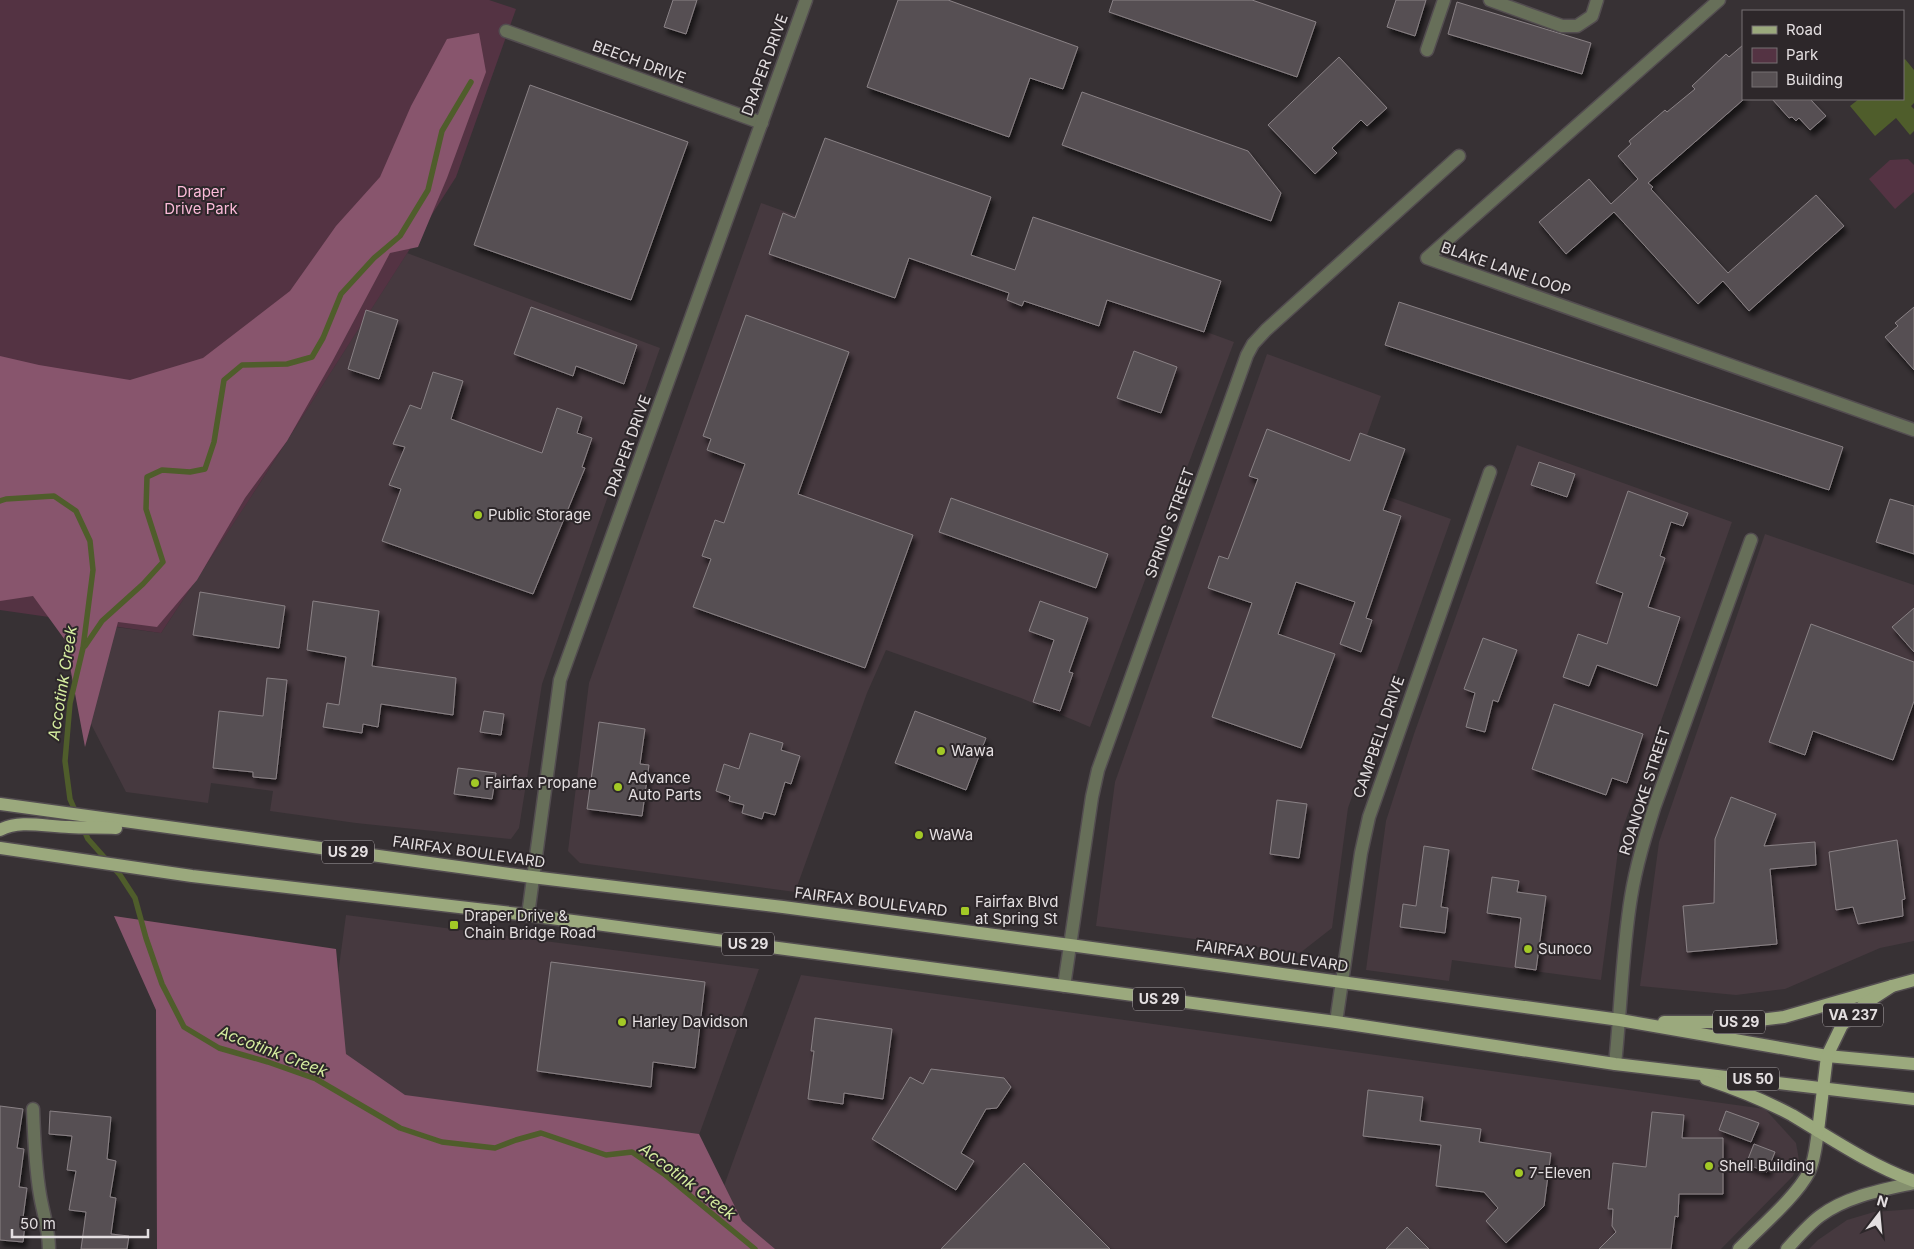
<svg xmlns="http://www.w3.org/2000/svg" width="1914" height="1249" font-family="Inter,sans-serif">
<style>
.built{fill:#46393f}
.green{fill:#543343}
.forest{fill:#88556d}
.water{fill:#4f5d2b}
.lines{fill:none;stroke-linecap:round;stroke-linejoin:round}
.stream{stroke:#4f5d2b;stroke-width:5.5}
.building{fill:#575053;stroke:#898185;filter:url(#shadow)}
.minor-casing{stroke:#534d50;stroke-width:15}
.tertiary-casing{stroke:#534d50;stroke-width:15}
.secondary-casing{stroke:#534d50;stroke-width:15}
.primary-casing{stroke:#534d50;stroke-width:15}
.minor{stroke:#676f59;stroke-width:12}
.tertiary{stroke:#676f59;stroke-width:12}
.secondary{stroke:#85906e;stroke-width:12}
.primary{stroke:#9ba97d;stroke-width:12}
.poi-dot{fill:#a3c926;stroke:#2d272a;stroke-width:2}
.labels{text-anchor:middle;stroke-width:4;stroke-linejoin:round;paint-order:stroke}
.shield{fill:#2d272a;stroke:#ada8aa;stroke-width:1}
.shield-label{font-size:14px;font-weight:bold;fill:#e4dfe1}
.street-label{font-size:15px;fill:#e4dfe1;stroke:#2d272a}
.park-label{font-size:15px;fill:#fbbad8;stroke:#2d272a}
.poi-label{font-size:15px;fill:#e4dfe1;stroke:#2d272a;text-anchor:start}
.water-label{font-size:16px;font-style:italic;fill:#d5ed9f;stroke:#2d272a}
</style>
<defs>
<filter id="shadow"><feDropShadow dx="3" dy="5.5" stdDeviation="2.5" flood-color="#0009"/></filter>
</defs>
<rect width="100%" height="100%" fill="#373134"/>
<g class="built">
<path d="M761,203L1011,293L1021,264L1234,342L1090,727L1021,698L886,650L867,693L795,892L580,863L568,851L589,683Z"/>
<path d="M407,253L660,348L542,684L519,828L511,839L356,823L270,811L273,791L211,783L208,803L126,792L90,722L108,626L161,633L258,486Z"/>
<path d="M1267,354L1381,396L1350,483L1451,519L1348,808L1332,928L1300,953L1096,926L1115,782Z"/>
<path d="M1517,445L1732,522L1620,836L1601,980L1452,960L1449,981L1366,970L1386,821L1414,734Z"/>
<path d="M1765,534L1914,585V941L1880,948L1785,989L1736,995L1640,986L1659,842Z"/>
<path d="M346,915L759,969L686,1171L318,1122Z"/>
<path d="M801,975L1765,1109L1796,1143L1799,1160L1793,1176L1721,1249H764L709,1227Z"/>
<path d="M1914,1209V1249H1809L1818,1240L1847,1220L1874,1212Z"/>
</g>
<g class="green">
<path d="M0,0H489L516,9L456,177L249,500L161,633L0,610Z"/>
<path d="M1908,159L1914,165V192L1895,209L1869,179L1890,160Z"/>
</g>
<g class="forest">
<path d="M479,33L486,72L447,178L418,247L390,253L332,362L287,441L245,498L197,580L157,627L118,622L85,747L65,640L33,596L0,601V356L39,365L130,380L203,358L290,291L336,226L380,177L411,106L447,39Z"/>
<path d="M114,916L336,949L346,1054L405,1095L699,1134L742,1221L775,1249H157L156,1010Z"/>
</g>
<path class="water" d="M1905,59L1914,70V103L1911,106L1914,109V131L1910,135L1896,118L1875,136L1850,106L1859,99H1903V61Z"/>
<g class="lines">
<g class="stream">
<path d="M0,501L6,499L54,496L76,511L90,541L93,570L83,648L70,703L65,761L70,799L77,815"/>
<path d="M85,646L102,621L143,584L163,562L146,509L147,477L162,470L190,472L205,469L214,442L224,380L242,365L287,364L312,357L323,338L341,294L374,258L400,236L428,190L442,131L471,82"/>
<path d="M83,828L88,839L120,875L135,898L146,938L162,984L184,1027L219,1048L268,1062L316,1079L400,1128L442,1142L495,1148L516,1140L541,1133L606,1155L632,1152L664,1174L755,1249"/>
</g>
</g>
<g class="building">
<path d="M673,0H697L686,34L664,27Z"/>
<path d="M898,0H948L1078,47L1063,89L1030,78L1009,137L867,87Z"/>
<path d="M1113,0H1252L1316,22L1297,77L1109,12Z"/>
<path d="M1396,0H1426L1415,36L1387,27Z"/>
<path d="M1457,2L1591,43L1582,74L1448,34Z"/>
<path d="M1743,45V100L1648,183L1653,187L1651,189L1728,273L1816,195L1844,226L1749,311L1723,281L1698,304L1614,212L1566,254L1539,222L1589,179L1611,204L1638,179L1618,156L1631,144L1629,141L1665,110L1667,112L1695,89L1692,86L1726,54L1729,57Z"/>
<path d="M1339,57L1387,108L1367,126L1361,120L1332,148L1337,153L1315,174L1268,125Z"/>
<path d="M530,85L688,142L631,300L474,245Z"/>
<path d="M1082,92L1248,151L1281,193L1271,221L1062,145Z"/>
<path d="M1772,99H1810L1826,116L1810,130L1799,118L1796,121L1792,117L1789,118Z"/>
<path d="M825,138L991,197L971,255L1015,270L1033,217L1221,281L1204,332L1107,300L1099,326L1024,301L1022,306L1007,300L1009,293L909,258L895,298L769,254L783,213L795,218Z"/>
<path d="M1399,302L1843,447L1829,490L1385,345Z"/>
<path d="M531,307L637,345L624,384L576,366L573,376L514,354Z"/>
<path d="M1914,307V370L1885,337L1898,326L1895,323Z"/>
<path d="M366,310L398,320L379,379L348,369Z"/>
<path d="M746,315L849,352L798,494L913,535L865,668L693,607L711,559L702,556L715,520L724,523L745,464L707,450L711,439L703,436Z"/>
<path d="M1134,351L1177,367L1161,413L1117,398Z"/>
<path d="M433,372L463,381L451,419L542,453L557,408L582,417L577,433L592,438L582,467L585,468L533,594L382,541L401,489L389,485L405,447L393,444L410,405L421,409Z"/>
<path d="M1267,429L1350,461L1360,433L1405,449L1383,510L1401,516L1366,618L1372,620L1361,652L1340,644L1355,602L1296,582L1278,634L1335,654L1301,748L1212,717L1252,603L1208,588L1219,556L1228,559L1258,479L1249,476Z"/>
<path d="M1539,462L1575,474L1567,497L1531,485Z"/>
<path d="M1628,491L1688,513L1683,526L1671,522L1660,556L1665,558L1648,607L1680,617L1657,686L1597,665L1589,686L1563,677L1578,634L1607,644L1623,593L1596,583Z"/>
<path d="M951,498L1108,554L1096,588L939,532Z"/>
<path d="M1890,499L1914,506V554L1876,542Z"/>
<path d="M200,592L285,606L279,648L193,635Z"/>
<path d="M313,601L379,611L372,666L456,678L453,715L381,704L378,727L363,724L362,733L323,727L327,703L339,705L346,657L307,650Z"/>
<path d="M1040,601L1088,618L1069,672L1073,673L1060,711L1033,702L1054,640L1029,631Z"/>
<path d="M1914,608V652L1892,627Z"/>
<path d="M1811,624L1914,662V701L1893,760L1813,731L1805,755L1769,742Z"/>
<path d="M1483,638L1517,650L1498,702L1493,700L1485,732L1466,727L1475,693L1464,689Z"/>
<path d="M267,678L287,680L276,779L253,777V772L213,768L219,711L263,716Z"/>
<path d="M1554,704L1643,734L1627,783L1612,778L1606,795L1532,769Z"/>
<path d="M484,711L504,714L501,735L480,732Z"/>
<path d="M915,711L986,738L966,790L895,763Z"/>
<path d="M599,722L645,729L640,764L649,765L642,816L587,809Z"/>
<path d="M750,733L783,743L781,750L800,756L791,784L785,782L775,815L764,812L762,819L742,813L744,805L729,801L730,796L716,791L724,764L739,769Z"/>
<path d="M458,768L496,773L492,799L454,794Z"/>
<path d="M1731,797L1776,814L1764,846L1815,842L1816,865L1770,869L1777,944L1687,952L1683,906L1714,903L1715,839Z"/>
<path d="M1277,800L1307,804L1299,858L1270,854Z"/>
<path d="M1897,840L1905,899L1902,900L1903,916L1858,924L1853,907L1836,910L1829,852Z"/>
<path d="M1424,846L1449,850L1441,907L1448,908L1445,933L1400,927L1403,904L1416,906Z"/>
<path d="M1492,877L1519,881L1517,892L1546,896L1536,970L1515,967L1521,918L1487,913Z"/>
<path d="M551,962L705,982L695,1068L653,1062L651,1087L537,1071Z"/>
<path d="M815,1018L892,1029L883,1099L844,1093L843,1104L808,1099L814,1051H811Z"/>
<path d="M931,1069L1004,1078L1011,1087L997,1108L986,1109L961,1153L974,1161L956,1190L872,1139L910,1077L923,1084Z"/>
<path d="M1368,1090L1423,1097L1420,1121L1481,1129L1479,1142L1551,1153L1544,1206L1506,1243L1486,1221L1498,1208L1484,1192L1436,1186L1441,1145L1363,1136Z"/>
<path d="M0,1106L23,1109L17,1148L24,1149L19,1187L27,1188L22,1225H25L23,1242L0,1240Z"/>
<path d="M50,1111L111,1117L107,1159L116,1161L110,1197L116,1198L111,1234L129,1236L127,1249H81L86,1212L69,1210L76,1171L67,1170L72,1136L49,1134Z"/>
<path d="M1726,1111L1759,1123L1751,1142L1719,1130Z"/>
<path d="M1652,1112L1684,1115L1682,1138H1723V1194H1679L1678,1217L1675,1216L1671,1249H1599L1616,1232L1612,1226L1613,1209H1608L1613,1163L1646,1167Z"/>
<path d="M1754,1144L1775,1152L1767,1172L1746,1164Z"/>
<path d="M1024,1163L1110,1249H941Z"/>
<path d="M1407,1227L1429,1249H1386Z"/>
</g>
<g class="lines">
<g class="minor-casing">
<g id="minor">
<path d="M1490,0L1562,26H1577L1592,16L1597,0"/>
<path d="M1719,0L1427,258L1914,430"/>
<path d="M506,31L762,123"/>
<path d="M1427,50L1444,0"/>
<path d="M1064,986L1092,797L1098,770L1247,355L1253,344L1266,330L1459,156"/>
<path d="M1336,1022L1361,853L1369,817L1490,472"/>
<path d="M1615,1064C1621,1008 1622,952 1631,897C1636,866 1645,837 1654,808L1751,540"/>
<path d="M33,1109C34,1137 35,1166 40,1195C43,1213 49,1230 49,1249"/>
</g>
</g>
<g class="tertiary-casing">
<path id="tertiary" d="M528,915L560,680L806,0"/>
</g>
<g class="secondary-casing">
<g id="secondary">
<path d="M1739,1249C1759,1228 1796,1197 1809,1172C1815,1160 1816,1144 1818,1131"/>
<path d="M1787,1249C1797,1238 1808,1225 1820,1216C1847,1196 1882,1190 1914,1183"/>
</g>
</g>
<g class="primary-casing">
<g id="primary">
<path d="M0,804L532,877L783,907L1070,945L1620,1020L1827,1056L1914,1064"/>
<path d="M0,830C20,819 47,827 69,827C85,828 101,827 116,828"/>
<path d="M0,848L192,876L528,915L967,973L1336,1022L1615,1064L1914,1099"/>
<path d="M1664,1022H1743L1784,1017L1892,986"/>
<path d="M1706,1079C1736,1089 1764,1100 1792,1115C1832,1139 1870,1165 1914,1181"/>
<path d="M1818,1131L1827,1056L1842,1025L1866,1003L1892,986L1914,980"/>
</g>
</g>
<use href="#minor" class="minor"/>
<use href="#tertiary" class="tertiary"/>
<use href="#secondary" class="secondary"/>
<use href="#primary" class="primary"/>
</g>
<g class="poi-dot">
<circle cx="478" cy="515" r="5"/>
<circle cx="941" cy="751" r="5"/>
<circle cx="475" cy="783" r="5"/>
<circle cx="618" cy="787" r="5"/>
<circle cx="919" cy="835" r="5"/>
<rect x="960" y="906" width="10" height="10" rx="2.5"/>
<rect x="449" y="920" width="10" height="10" rx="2.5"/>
<circle cx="1528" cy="949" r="5"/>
<circle cx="622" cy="1022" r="5"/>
<circle cx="1709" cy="1166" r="5"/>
<circle cx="1519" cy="1173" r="5"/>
</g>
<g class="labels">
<g class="shield">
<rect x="322" y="840.5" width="52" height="23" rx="4"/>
<rect x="722" y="932.5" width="52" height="23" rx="4"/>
<rect x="1133" y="987.5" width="52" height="23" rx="4"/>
<rect x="1823" y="1003.5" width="60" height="23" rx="4"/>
<rect x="1713" y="1010.5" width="52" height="23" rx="4"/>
<rect x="1727" y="1067.5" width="52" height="23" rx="4"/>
</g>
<g class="shield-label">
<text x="348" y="857">US 29</text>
<text x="748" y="949">US 29</text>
<text x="1159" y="1004">US 29</text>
<text x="1853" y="1020">VA 237</text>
<text x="1739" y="1027">US 29</text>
<text x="1753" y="1084">US 50</text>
</g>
<g class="street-label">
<text transform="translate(639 62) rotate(20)" y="5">BEECH DRIVE</text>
<text transform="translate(765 65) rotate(-70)" y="5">DRAPER DRIVE</text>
<text transform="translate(1506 269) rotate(19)" y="5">BLAKE LANE LOOP</text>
<text transform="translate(628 446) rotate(-70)" y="5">DRAPER DRIVE</text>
<text transform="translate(1170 523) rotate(-70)" y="5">SPRING STREET</text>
<text transform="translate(1379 737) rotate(-71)" y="5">CAMPBELL DRIVE</text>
<text transform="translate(1645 791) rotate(-72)" y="5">ROANOKE STREET</text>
<text transform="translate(469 852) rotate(8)" y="5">FAIRFAX BOULEVARD</text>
<text transform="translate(871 902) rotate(7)" y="5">FAIRFAX BOULEVARD</text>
<text transform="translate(1272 956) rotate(8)" y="5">FAIRFAX BOULEVARD</text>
</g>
<g class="park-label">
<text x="201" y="197">Draper<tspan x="201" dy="17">Drive Park</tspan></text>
</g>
<g class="poi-label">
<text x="488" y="520">Public Storage</text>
<text x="951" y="756">Wawa</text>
<text x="628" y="783">Advance<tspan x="628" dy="17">Auto Parts</tspan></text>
<text x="485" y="788">Fairfax Propane</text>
<text x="929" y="840">WaWa</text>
<text x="975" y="907">Fairfax Blvd<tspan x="975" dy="17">at Spring St</tspan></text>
<text x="464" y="921">Draper Drive &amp;<tspan x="464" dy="17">Chain Bridge Road</tspan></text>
<text x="1538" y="954">Sunoco</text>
<text x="632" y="1027">Harley Davidson</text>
<text x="1719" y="1171">Shell Building</text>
<text x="1529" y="1178">7-Eleven</text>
</g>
<g class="water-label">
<text transform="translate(62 683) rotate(-81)" y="6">Accotink Creek</text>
<text transform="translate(273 1051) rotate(21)" y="6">Accotink Creek</text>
<text transform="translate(688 1181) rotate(37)" y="6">Accotink Creek</text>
</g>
</g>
<rect x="1742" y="10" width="162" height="90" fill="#2d272a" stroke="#767173"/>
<rect x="1752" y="26" width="25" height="8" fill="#9ba97d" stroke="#767173"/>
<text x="1786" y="35" font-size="15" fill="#e4dfe1">Road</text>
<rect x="1752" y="48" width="25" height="15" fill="#543343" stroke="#767173"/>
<text x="1786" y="60" font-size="15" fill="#e4dfe1">Park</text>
<rect x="1752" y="72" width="25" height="15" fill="#575053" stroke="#767173"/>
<text x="1786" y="85" font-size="15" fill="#e4dfe1">Building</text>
<g transform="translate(1879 1214) rotate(16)" stroke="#2d272a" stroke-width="4" paint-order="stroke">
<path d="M0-4L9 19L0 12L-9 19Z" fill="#e4dfe1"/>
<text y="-8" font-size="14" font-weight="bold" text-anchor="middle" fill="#e4dfe1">N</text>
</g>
<path d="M12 1229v8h136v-8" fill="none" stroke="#e4dfe1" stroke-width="2.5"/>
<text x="20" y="1229" font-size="15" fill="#e4dfe1" stroke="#2d272a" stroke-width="4" paint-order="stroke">50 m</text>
</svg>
